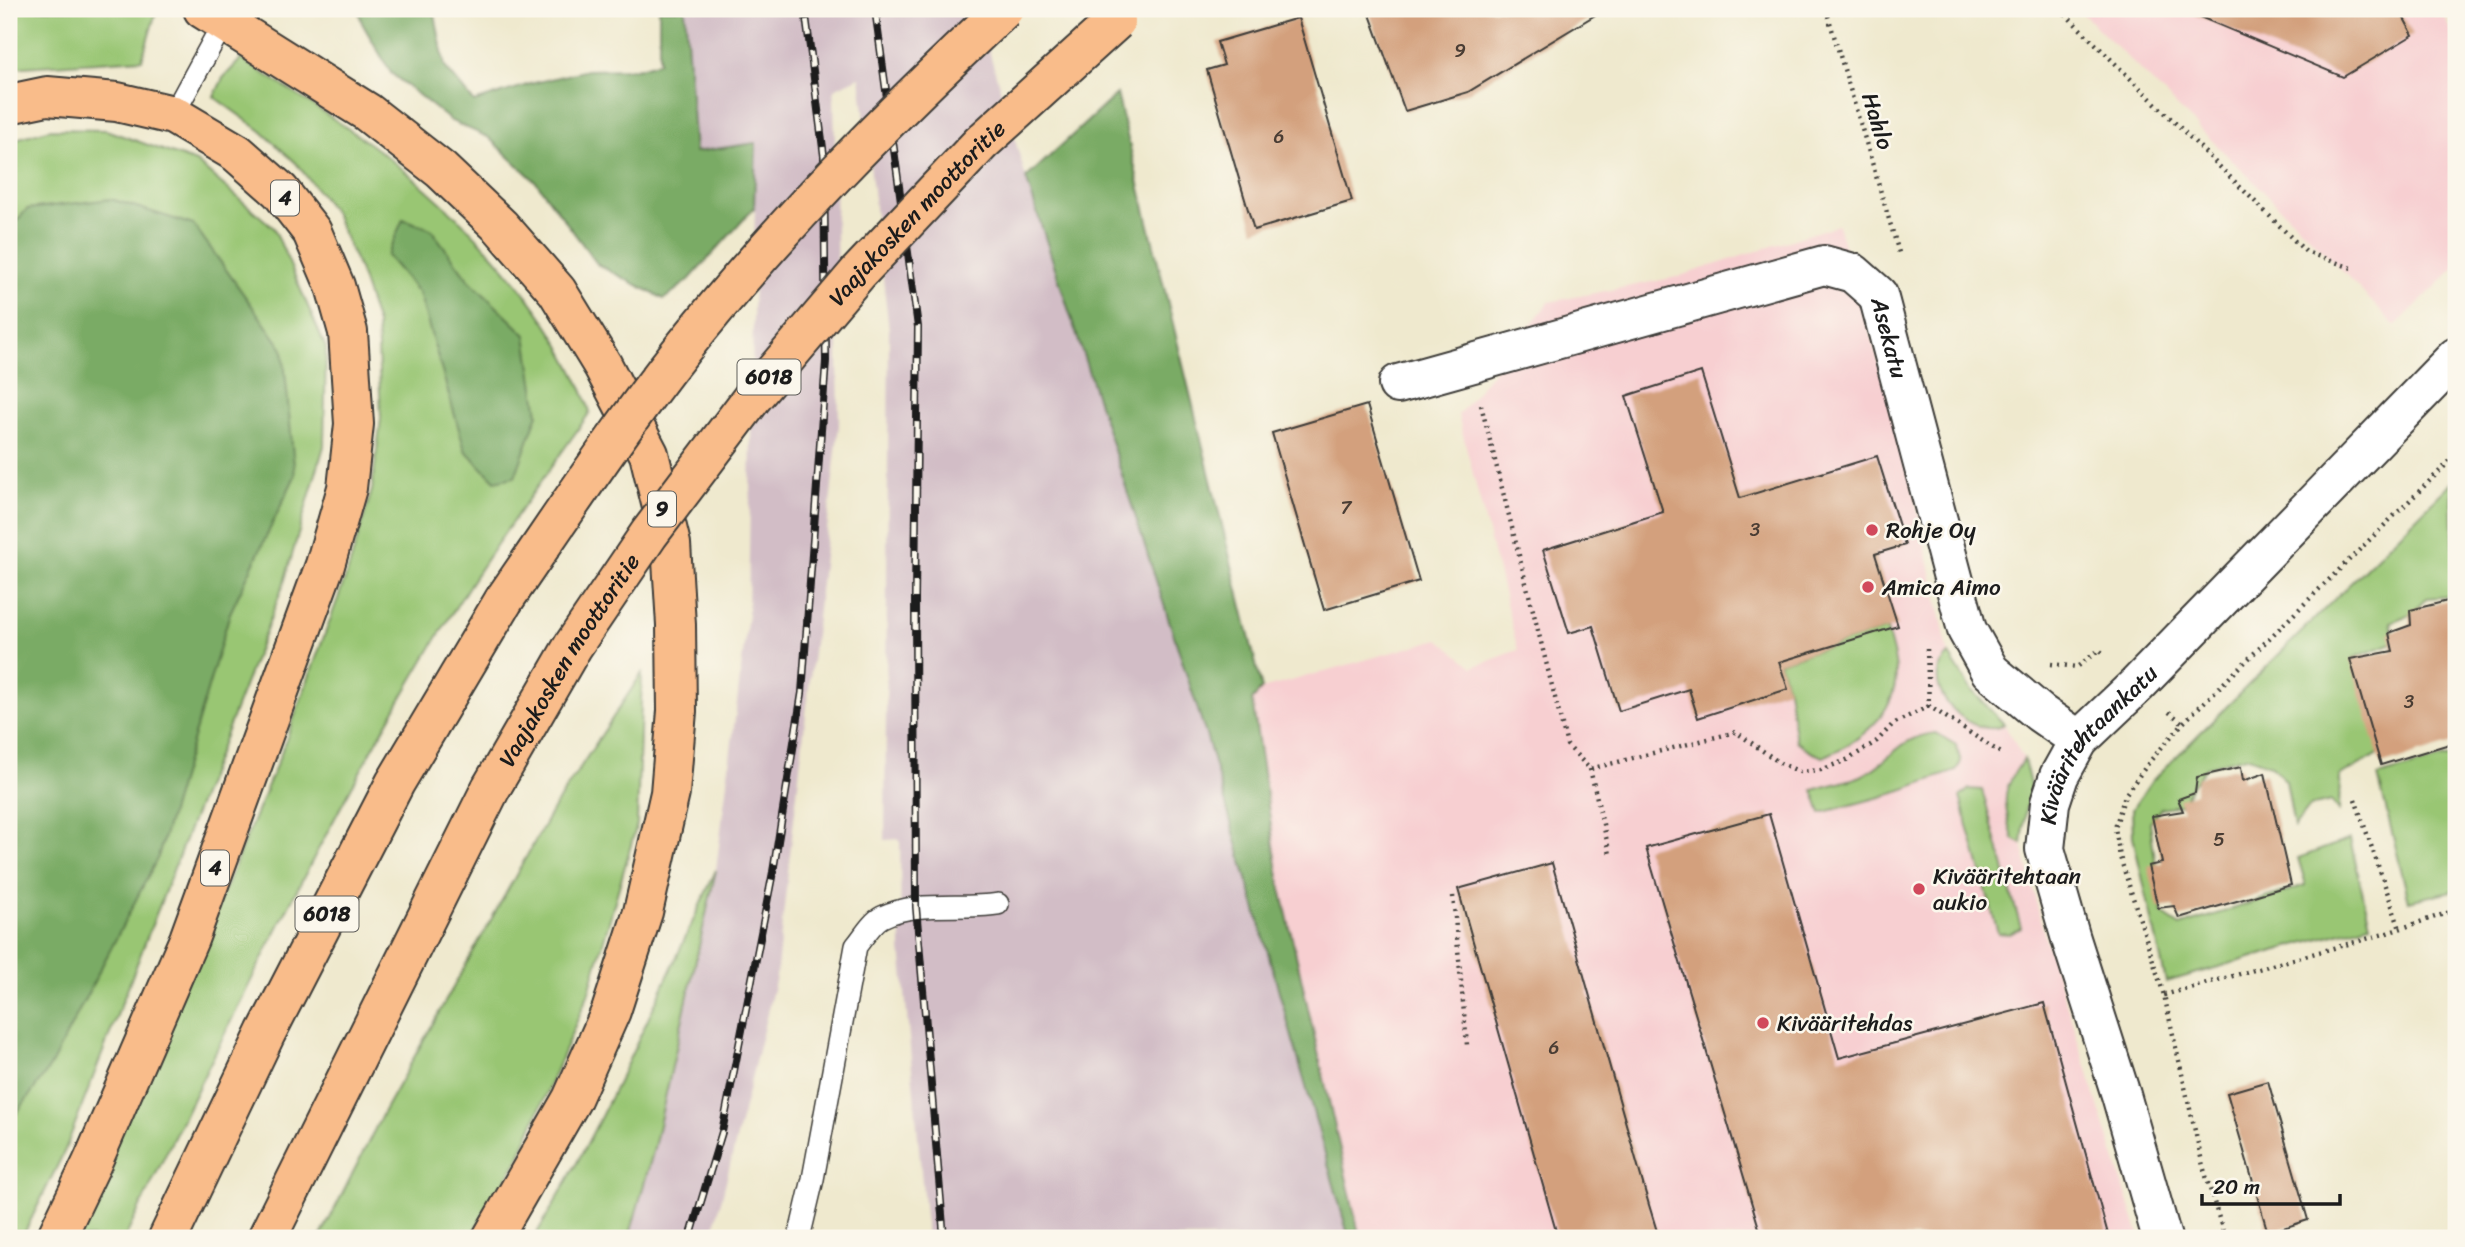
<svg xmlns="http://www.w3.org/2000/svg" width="2465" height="1247" font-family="Sriracha,sans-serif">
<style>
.built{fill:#f7cfd1}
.industrial{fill:#d2bdc6}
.green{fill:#99c673;stroke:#5a7148;stroke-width:2}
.forest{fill:#7aab65;stroke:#4b6440;stroke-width:2}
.building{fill:#d3a07d}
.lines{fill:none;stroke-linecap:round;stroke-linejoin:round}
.lane-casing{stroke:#3c3b37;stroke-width:24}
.street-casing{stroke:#3c3b37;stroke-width:42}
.highway-casing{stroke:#3c3b37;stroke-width:42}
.path{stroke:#3c3b37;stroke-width:4.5;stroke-dasharray:2 5;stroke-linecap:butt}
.lane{stroke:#fff;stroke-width:21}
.street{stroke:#fff;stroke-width:38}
.highway{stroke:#f9bc8a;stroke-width:38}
.rail-casing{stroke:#1c1c1c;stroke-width:8}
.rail{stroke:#fbf7ec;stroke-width:5;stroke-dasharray:16;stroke-linecap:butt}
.highway-bridge-casing{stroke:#3c3b37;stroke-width:42;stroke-linecap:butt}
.highway-bridge{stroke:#f9bc8a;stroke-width:38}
.poi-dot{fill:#d1495b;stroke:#fbf7ec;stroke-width:2.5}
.labels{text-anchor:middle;stroke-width:5;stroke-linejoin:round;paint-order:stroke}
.number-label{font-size:19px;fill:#4a3d34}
.shield{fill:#fbf7ec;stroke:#5f5e5a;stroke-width:2}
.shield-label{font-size:21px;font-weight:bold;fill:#1c1c1c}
.street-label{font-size:23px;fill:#1c1c1c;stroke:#fbf7ec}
.poi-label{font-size:23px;fill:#1c1c1c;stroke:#fbf7ec;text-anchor:start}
</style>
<rect width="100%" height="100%" fill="#fbf7ec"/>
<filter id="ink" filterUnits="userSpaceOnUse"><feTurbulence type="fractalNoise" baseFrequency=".0143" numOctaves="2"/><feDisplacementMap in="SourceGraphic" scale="14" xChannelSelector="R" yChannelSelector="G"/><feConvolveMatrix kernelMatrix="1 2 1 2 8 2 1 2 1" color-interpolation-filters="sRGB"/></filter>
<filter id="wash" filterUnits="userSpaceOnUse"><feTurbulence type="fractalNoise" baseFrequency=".00686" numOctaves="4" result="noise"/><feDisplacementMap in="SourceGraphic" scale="28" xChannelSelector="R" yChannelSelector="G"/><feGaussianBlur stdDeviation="1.57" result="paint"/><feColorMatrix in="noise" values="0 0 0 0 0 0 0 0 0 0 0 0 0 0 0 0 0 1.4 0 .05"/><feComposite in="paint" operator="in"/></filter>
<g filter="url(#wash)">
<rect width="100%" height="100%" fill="#efe9ce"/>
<g class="built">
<path d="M2078,9H2441L2456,40V267L2395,326L2303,230Z"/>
<path d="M1838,225L1904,448L1949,655L1972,691L2004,724L2024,759L2031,789L2026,808L2022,844L2043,930L2140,1238H1360L1280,884L1252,700L1262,689L1439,639L1473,667L1518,650L1458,415L1549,302L1677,277Z"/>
</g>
<path class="industrial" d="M685,9H977L1026,178L1207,738L1349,1238H927L901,948L900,839L885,840L889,330L860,77L834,89L839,425L776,977L712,1238H629L653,1152L716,870L748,614L756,144L695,153Z"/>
<g class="green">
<path d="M9,9H157L142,59L9,68Z"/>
<path d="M241,59C279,83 316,107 353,132C429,184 513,265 559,344C571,367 583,387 590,412C550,470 507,527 469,586C338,794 232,1018 125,1238H73L203,942L280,756L348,571L372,490L381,418L377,324L359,269L334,212L296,163L261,131L214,97L223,78Z"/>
<path d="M50,129L106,130L196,162L274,228L326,348L324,446L283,586L65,1150L22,1238H9V141Z"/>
<path d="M2453,481C2450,520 2456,557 2456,596L2426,598L2413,613L2391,622L2395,642L2353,658L2382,752L2340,776L2339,811L2331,801L2310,806L2294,827L2286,781L2271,765L2246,756L2206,767L2192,785L2181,805L2161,808L2150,822L2162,914L2180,926L2306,885L2298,858L2350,839L2370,924L2166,982L2133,837L2132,809L2152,781Z"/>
<path d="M1887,629C1890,643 1896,658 1896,672C1896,715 1859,742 1823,757L1811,752L1796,741L1788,689L1779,662Z"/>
<path d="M1949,655L1972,691L2004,724C1979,744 1911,688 1949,655Z"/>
<path d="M642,673L637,824L588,995L517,1162L469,1238H320L384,1111L553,809Z"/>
<path d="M1936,733L1956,745L1961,762L1956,771L1884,796L1821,813L1813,790C1829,785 1846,782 1861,776C1893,761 1897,737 1936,733Z"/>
<path d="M2456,755V890L2409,901L2378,776Z"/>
<path d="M2024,759L2031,789L2026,808L2022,844L2013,839C2004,801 1999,792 2024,759Z"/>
<path d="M1969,789L1982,790L2021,928L2010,934L1998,933L1960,797Z"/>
<path d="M716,870L653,1152L629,1238H534C605,1121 659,995 716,870Z"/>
</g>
<g class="forest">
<path d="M358,9H434L445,67L474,102L530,84L587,70L636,69L659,62V9H685L695,152L756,143L754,208L689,280L664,299L598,265L536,182L488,137L451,121L391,73L362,23Z"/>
<path d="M1117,94L1262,689L1252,700L1280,884L1360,1238H1349L1207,738L1026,178Z"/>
<path d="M111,199L194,225L283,349L295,476L230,613L158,857L50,1067L9,1124V230L27,209Z"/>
<path d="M403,219L431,229L468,279L526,335L538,414L515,477L495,481L465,450L419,293L387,256Z"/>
</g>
<g id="blocks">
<g class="building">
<path d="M1368,9H1605L1468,92L1405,111Z"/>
<path d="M2181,9H2399L2413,35L2343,77Z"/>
<path d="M1298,18L1352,201L1254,230L1207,70L1224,65L1217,42Z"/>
<path d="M1701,372L1740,498L1877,456L1905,545L1875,554L1898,626L1779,662L1788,689L1698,718L1689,689L1619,711L1593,626L1569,633L1543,550L1663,512L1626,396Z"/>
<path d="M1367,405L1419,581L1324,610L1272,433Z"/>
<path d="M2456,599V742L2381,765L2350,659L2393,651L2389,633L2411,625L2410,610Z"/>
<path d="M2241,767L2243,781L2265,773L2291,885L2179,918L2174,906L2158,908L2148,866L2162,863L2152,816L2183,811L2178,799L2195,793L2197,777Z"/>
<path d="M1769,814L1839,1058L2044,1003L2109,1238H1762L1646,848Z"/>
<path d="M1552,863L1649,1205L1659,1238H1558L1458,889Z"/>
<path d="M2268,1081L2308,1220L2268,1233L2227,1093Z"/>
</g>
</g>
</g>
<g filter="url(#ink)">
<use href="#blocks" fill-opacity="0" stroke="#3c3b37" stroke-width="2"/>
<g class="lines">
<g class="lane-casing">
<g id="lane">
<path d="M173,115L227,16"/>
<path d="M799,1238L813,1179L856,946C863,938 872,922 882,917C917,900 960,910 998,904"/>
</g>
</g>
<g class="street-casing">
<g id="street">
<path id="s1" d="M1398,384L1824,265L1853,273L1878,295L1967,630L1990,671L2040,713L2079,740"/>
<path id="s2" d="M2162,1238L2121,1095L2071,939L2045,849L2050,803L2059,776L2079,740L2137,685L2456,357"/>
</g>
</g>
<g class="highway-casing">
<g id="highway">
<path d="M203,9L367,112L441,170L501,227L557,291L603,366L649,454L671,544L676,625L677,711L670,793L643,912L611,1011L572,1099L492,1238"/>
<path d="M9,104L47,96L117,102L173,115L237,153L280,191L312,232L335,286L348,332L354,424L347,488L325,565L189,939L92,1163L56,1238"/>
<path d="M168,1238L266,1033L395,783L504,600"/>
<path d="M267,1238L491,788"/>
</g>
</g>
<g class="path">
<path d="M1826,9L1900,256"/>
<path d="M2060,9L2306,252L2355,269"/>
<path d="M1481,405L1567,745L1590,769L1736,732L1780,763L1800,772L1821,770L1849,759L1877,741L1893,724L1929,706"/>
<path d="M1927,649L1929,706L2004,755"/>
<path d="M2051,664L2077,667L2099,650L2105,655"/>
<path d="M2169,712L2183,723"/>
<path d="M1590,769L1610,854"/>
<path d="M2355,799L2400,929"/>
<path d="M1453,896L1467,1045"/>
<path d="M2164,995L2384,934L2456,910"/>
<path d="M2225,1238L2203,1166L2164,995L2120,857L2115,828L2125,795L2150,761L2183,723L2456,455"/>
</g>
<use href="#lane" class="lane"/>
<use href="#street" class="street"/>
<use href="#highway" class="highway"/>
<g class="rail-casing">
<g id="rail">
<path d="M875,9L918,327L915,598L916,907L944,1238"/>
<path d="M690,1238L722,1132L773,872L802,693L826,361L824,156L805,9"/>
</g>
</g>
<use href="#rail" class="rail"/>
<g class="highway-bridge-casing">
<g id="highway-bridge">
<path d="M504,600C562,516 619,429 683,348C780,226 890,115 1004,9"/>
<path id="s3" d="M491,788L573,646L649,534L752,398L858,273L981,143L1116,21"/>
</g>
</g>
<use href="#highway-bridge" class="highway-bridge"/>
</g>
</g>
<g class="poi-dot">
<circle cx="1872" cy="530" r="7"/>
<circle cx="1868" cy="587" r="7"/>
<circle cx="1919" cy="889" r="7"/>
<circle cx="1763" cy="1023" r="7"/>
</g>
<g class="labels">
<g class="number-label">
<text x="1460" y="57">9</text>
<text x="1279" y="143">6</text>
<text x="1346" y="514">7</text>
<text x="1755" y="536">3</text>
<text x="2409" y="708">3</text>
<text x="2219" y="846">5</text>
<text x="1554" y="1054">6</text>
</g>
<g class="shield">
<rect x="271" y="180.5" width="28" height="35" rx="5"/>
<rect x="737.5" y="359.5" width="63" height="35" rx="5"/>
<rect x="648" y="491.5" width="28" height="35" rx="5"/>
<rect x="201" y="850.5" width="28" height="35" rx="5"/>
<rect x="295.5" y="896.5" width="63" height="35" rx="5"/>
</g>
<g class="shield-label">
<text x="285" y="205">4</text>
<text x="769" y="384">6018</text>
<text x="662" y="516">9</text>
<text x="215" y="875">4</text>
<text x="327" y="921">6018</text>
</g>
<g class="street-label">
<text transform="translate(1878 121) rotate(73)" y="8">Hahlo</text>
<text dy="8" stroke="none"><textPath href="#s3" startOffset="718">Vaajakosken moottoritie</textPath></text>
<text dy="8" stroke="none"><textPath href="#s1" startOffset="550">Asekatu</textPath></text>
<text dy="8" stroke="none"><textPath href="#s3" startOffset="150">Vaajakosken moottoritie</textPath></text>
<text dy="8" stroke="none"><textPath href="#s2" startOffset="528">Kivääritehtaankatu</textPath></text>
</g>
<g class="poi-label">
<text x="1886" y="538">Rohje Oy</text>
<text x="1882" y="595">Amica Aimo</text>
<text x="1933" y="884">Kivääritehtaan<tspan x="1933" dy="26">aukio</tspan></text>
<text x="1777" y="1031">Kivääritehdas</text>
</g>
</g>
<rect width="2465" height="1247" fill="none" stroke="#fbf7ec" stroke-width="35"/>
<path d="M2202 1194v10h138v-10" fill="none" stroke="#1c1c1c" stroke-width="3.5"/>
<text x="2213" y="1194" font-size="21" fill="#1c1c1c" stroke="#fbf7ec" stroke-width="5" paint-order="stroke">20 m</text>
</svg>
